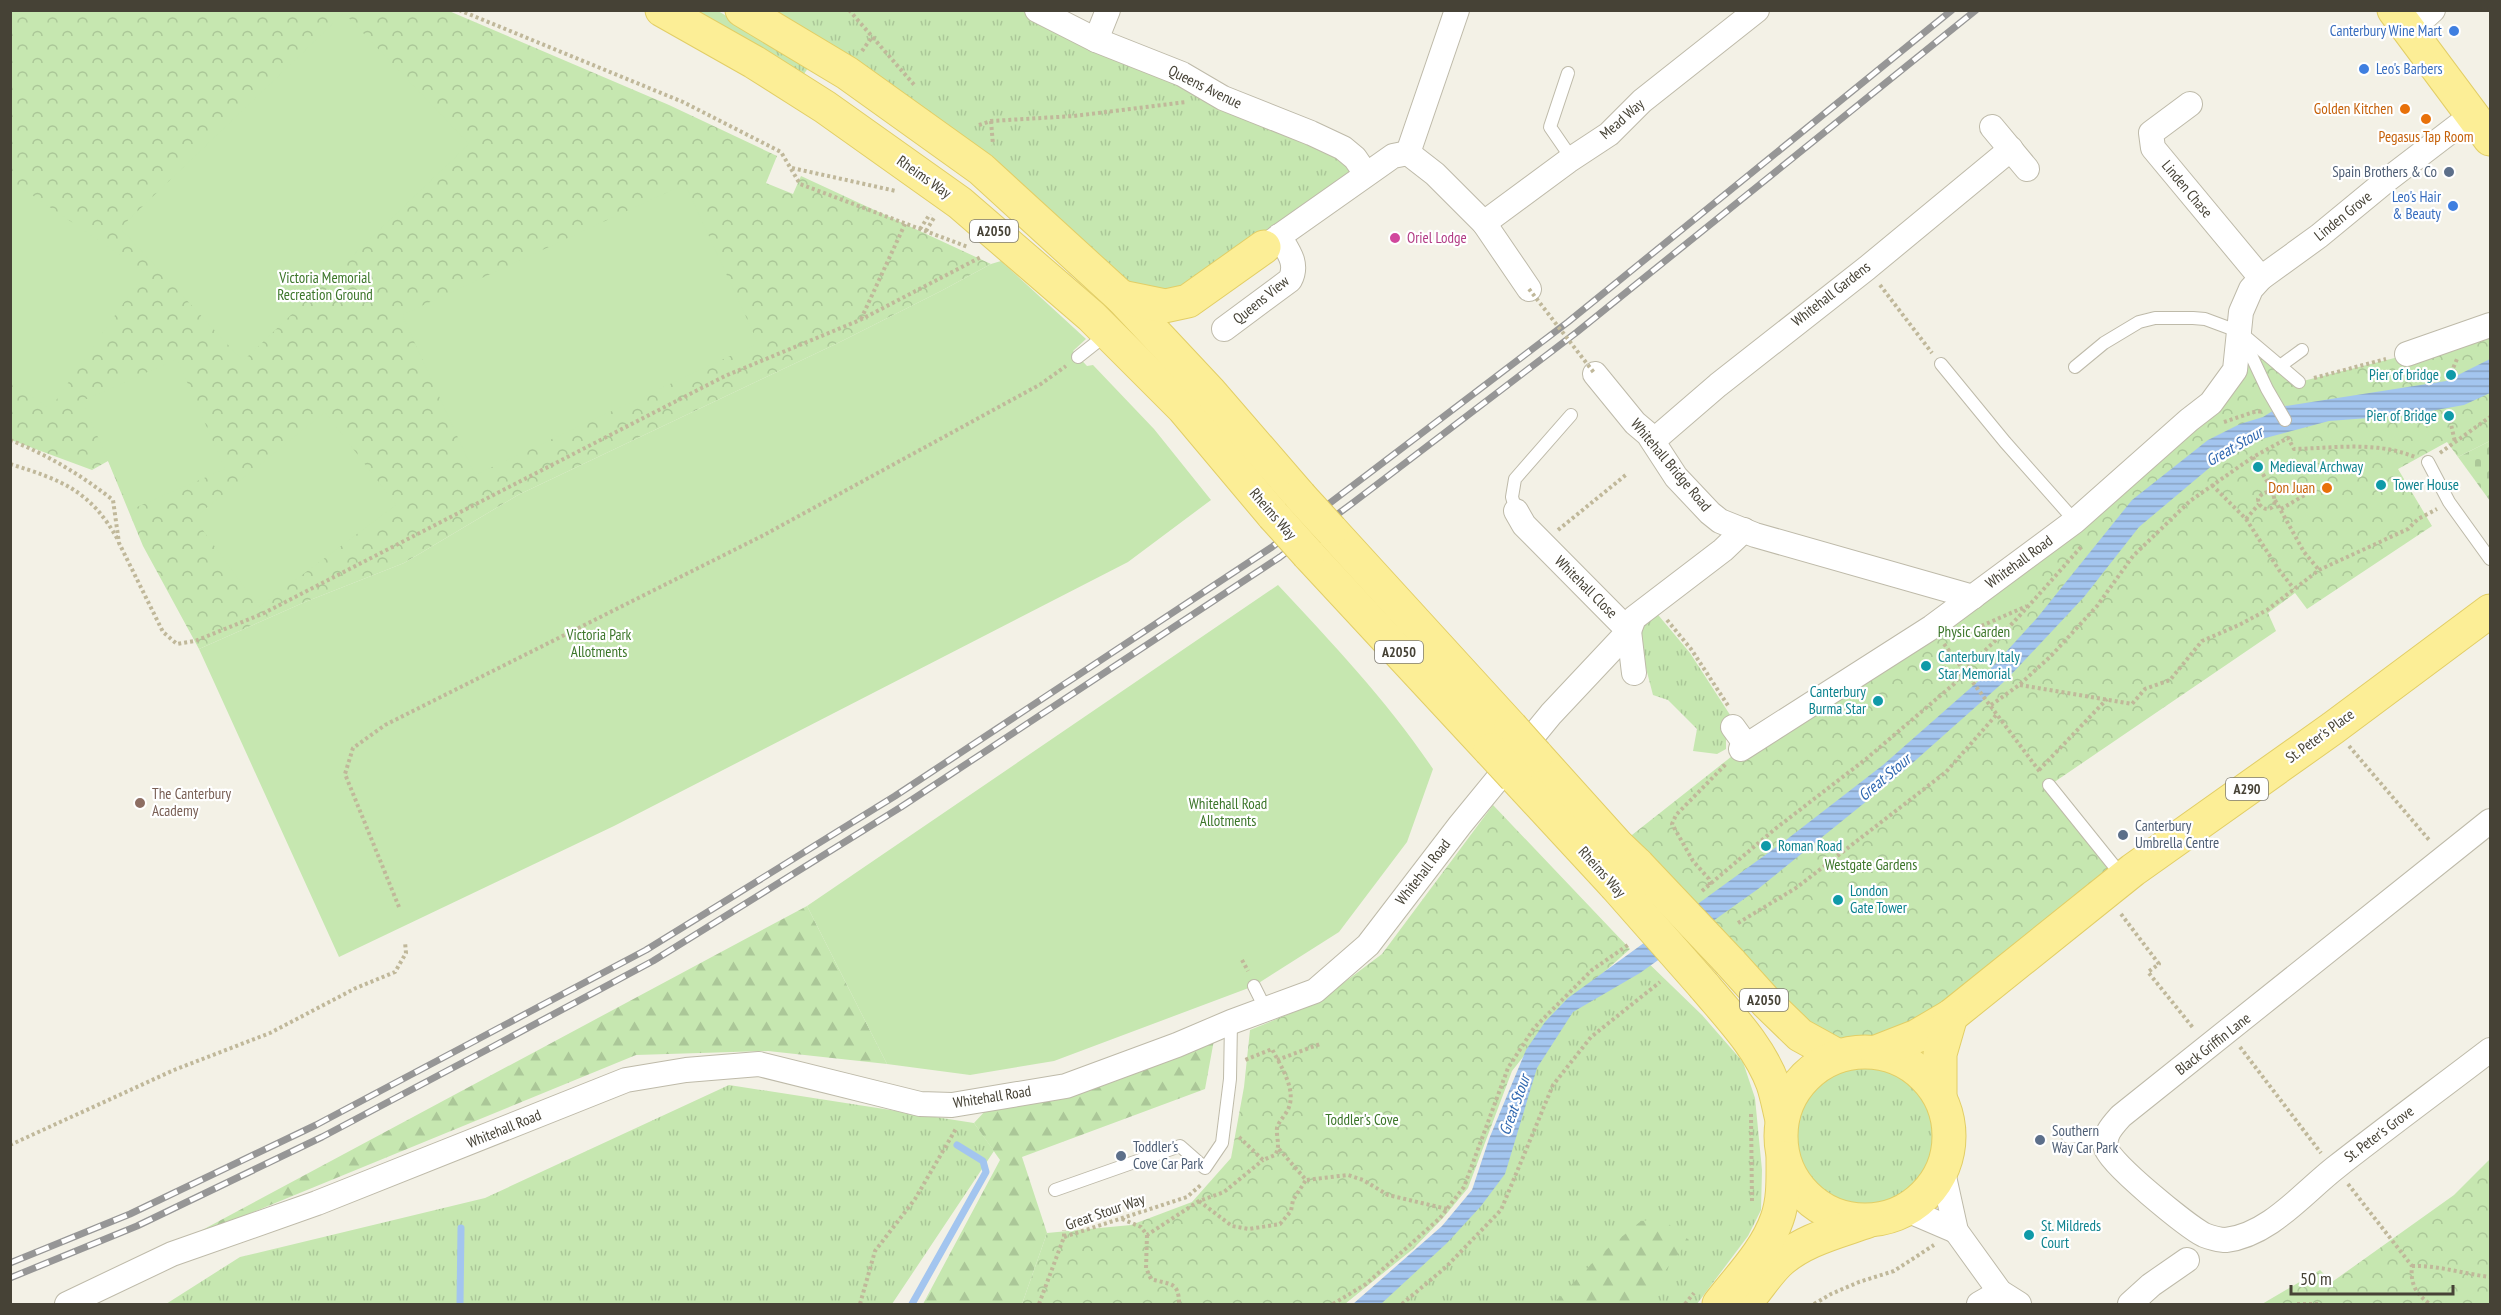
<svg xmlns="http://www.w3.org/2000/svg" width="2501" height="1315" font-family="'PT Sans Narrow',sans-serif">
<style>
.grass{fill:url(#grass-tufts)}
.forest{fill:url(#forest-firs)}
.cemetery{fill:url(#cemetery-stones)}
.park{fill:url(#park-crowns)}
.garden{fill:#c6e7b0}
.water{fill:url(#water-rules)}
.lines{fill:none;stroke-linecap:round;stroke-linejoin:round}
.stream{stroke:#a3c5ef;stroke-width:7}
.service-casing{stroke:#bebaa9;stroke-width:14}
.minor-casing{stroke:#bebaa9;stroke-width:26}
.primary-casing{stroke:#e2ce66;stroke-width:35}
.path{stroke:#c0b89a;stroke-width:4;stroke-dasharray:3 3;stroke-linecap:butt}
.service{stroke:#fff;stroke-width:12}
.minor{stroke:#fff;stroke-width:24}
.primary{stroke:#fcee96;stroke-width:33}
.rail-casing{stroke:#969696;stroke-width:7}
.rail{stroke:#fff;stroke-width:4.5;stroke-dasharray:14;stroke-linecap:butt}
.primary-bridge-casing{stroke:#e2ce66;stroke-width:35;stroke-linecap:butt}
.path-bridge{stroke:#c0b89a;stroke-width:4;stroke-dasharray:3 3;stroke-linecap:butt}
.primary-bridge{stroke:#fcee96;stroke-width:33}
.shop-dot{fill:#3f7fe0;stroke:#fff;stroke-width:2}
.food-dot{fill:#e8710a;stroke:#fff;stroke-width:2}
.service-dot{fill:#5c6f8a;stroke:#fff;stroke-width:2}
.hotel-dot{fill:#d1479c;stroke:#fff;stroke-width:2}
.culture-dot{fill:#0f9aa8;stroke:#fff;stroke-width:2}
.education-dot{fill:#8d6e63;stroke:#fff;stroke-width:2}
.labels{text-anchor:middle;stroke-width:4.5;stroke-linejoin:round;paint-order:stroke}
.shield{fill:#fff;stroke:#7e7b72;stroke-width:1.5}
.shield-label{font-size:14px;font-weight:bold;fill:#464236}
.shop-label{font-size:15px;fill:#366cbe;stroke:#fff;text-anchor:end}
.street-label{font-size:15px;fill:#464236;stroke:#fff}
.food-label{font-size:15px;fill:#c56008;stroke:#fff;text-anchor:end}
.service-label{font-size:15px;fill:#4e5e75;stroke:#fff;text-anchor:start}
.hotel-label{font-size:15px;fill:#b23c85;stroke:#fff;text-anchor:start}
.park-label{font-size:15px;fill:#3c762a;stroke:#fff}
.culture-label{font-size:15px;fill:#0d838f;stroke:#fff;text-anchor:start}
.education-label{font-size:15px;fill:#785e54;stroke:#fff;text-anchor:start}
.water-label{font-size:16px;font-style:italic;fill:#3068b0;stroke:#fff}
</style>
<defs>
<pattern id="grass-tufts" width="24" height="20" patternUnits="userSpaceOnUse" patternTransform="scale(1.5)"><rect width="24" height="20" fill="#c6e7b0"/><path d="M3 7l-1-3M5 7V3M7 7l1-3M15 17l-1-3M17 17v-4M19 17l1-3" fill="none" stroke="#abc798"/></pattern>
<pattern id="forest-firs" width="22" height="20" patternUnits="userSpaceOnUse" patternTransform="scale(1.5)"><rect width="22" height="20" fill="#c6e7b0"/><path d="M5 1l3.5 6h-7zM16 11l3.5 6h-7z" fill="#abc798"/></pattern>
<pattern id="cemetery-stones" width="16" height="16" patternUnits="userSpaceOnUse" patternTransform="scale(1.5)"><rect width="16" height="16" fill="#c6e7b0"/><path d="M2 7V4a2 2 0 0 1 4 0v3zM10 15v-3a2 2 0 0 1 4 0v3z" fill="#abc798"/></pattern>
<pattern id="park-crowns" width="20" height="18" patternUnits="userSpaceOnUse" patternTransform="scale(1.5)"><rect width="20" height="18" fill="#c6e7b0"/><path d="M2 6a3 3 0 1 1 6 0M12 15a3 3 0 1 1 6 0" fill="none" stroke="#abc798"/></pattern>
<pattern id="water-rules" width="6" height="5" patternUnits="userSpaceOnUse" patternTransform="scale(1.5)"><rect width="6" height="5" fill="#a3c5ef"/><path d="M0 2.5h6" fill="none" stroke="#87a2c2"/></pattern>
</defs>
<rect width="100%" height="100%" fill="#f3f1e6"/>
<g class="grass">
<path d="M689,11H718L810,65L802,77Z"/>
<path d="M742,11H1037L1311,133L1366,174L1188,301L1121,297L1028,211Z"/>
<path d="M1654,610L1690,653L1734,721L1726,729V749L1717,754L1693,751L1697,729L1668,700L1653,695L1635,626Z"/>
<path d="M1641,956L1702,1015L1743,1062L1755,1098L1762,1170L1761,1210L1748,1236L1697,1304H1366L1483,1189L1527,1067L1563,1010Z"/>
<circle cx="1867" cy="1135" r="73"/>
<path d="M729,1085L974,1123L994,1151L892,1304H166L240,1257L485,1198Z"/>
</g>
<g class="forest">
<path d="M807,906L887,1064L768,1051L636,1055L178,1243Z"/>
<path d="M1214,1040L1205,1089L1022,1157L1047,1233L1022,1304H923L1000,1160L974,1123L986,1110Z"/>
<path d="M1662,1219L1689,1240L1639,1304H1553L1601,1254L1641,1221Z"/>
</g>
<path class="cemetery" d="M2490,441V501L2458,457Z"/>
<g class="park">
<path d="M10,11H449L669,105L777,156L766,183L793,194L801,176L991,264L941,291L840,342L518,495L404,563L305,602L199,649L143,546L108,461L92,470L11,440Z"/>
<path d="M2240,332L2299,382L2490,334V441L2458,457L2447,442L2398,469L2432,526L2307,609L2295,593L2268,613L2276,631L2050,785L2123,877L1876,1052H1857L1838,1056L1618,846L1741,749L1845,682L2211,403Z"/>
<path d="M1493,805L1630,949L1558,1013L1512,1071L1468,1188L1443,1218L1413,1249L1345,1304H1022L1047,1233L1131,1225L1192,1202L1231,1158L1244,1087L1250,1030L1318,1002L1382,954Z"/>
<path d="M2490,1159V1304H2262L2320,1270L2332,1282L2454,1195Z"/>
</g>
<g class="garden">
<path d="M344,13L469,144L243,361L120,228Z"/>
<path d="M10,180L145,272L50,409L11,382Z"/>
<path d="M685,184L758,343L475,475L402,315Z"/>
<path d="M1001,261L1086,339L1073,351L1087,366L1093,365L1154,429L1211,500L1128,562L614,826L339,957L199,649L305,602L404,563L518,495L840,342L941,291L991,264Z"/>
<path d="M177,359L225,469L130,510L82,401Z"/>
<path d="M325,412L396,505L259,607L194,518Z"/>
<path d="M1278,585C1333,644 1388,702 1433,769L1407,842L1339,932L1254,986L1054,1061L970,1075L887,1064L807,906Z"/>
<path d="M2008,585L2027,603L1972,661L1946,629Z"/>
</g>
<path class="water" d="M2490,359V393L2464,405L2408,415L2329,421L2258,440L2220,459L2139,527L2084,597L2007,679L1899,775L1758,889L1640,973L1573,1012L1537,1068L1505,1174L1481,1206L1447,1243L1381,1304H1353L1442,1226L1472,1190L1489,1139L1526,1050L1545,1022L1568,998L1786,840L1883,765L1983,677L2037,618L2132,500L2208,440L2240,424L2263,417L2279,407L2446,381Z"/>
<g class="lines">
<g class="stream">
<path d="M460,1304L461,1228"/>
<path d="M912,1304L986,1172L983,1161L957,1145"/>
</g>
<g class="service-casing">
<g id="service">
<path d="M1568,73L1550,127L1572,159"/>
<path d="M2243,338L2267,389L2285,420"/>
<path d="M1078,357L1107,334"/>
<path d="M1941,364L2005,442L2075,521"/>
<path d="M2280,366L2302,350"/>
<path d="M2075,367L2104,343L2139,322L2155,318H2193L2205,319L2240,332L2299,382"/>
<path d="M2428,462L2449,502L2490,559"/>
<path d="M1516,511L1512,497L1515,479L1571,415"/>
<path d="M2049,785L2123,877"/>
<path d="M1254,986L1266,1010"/>
<path d="M2068,1137L2080,1136L2105,1145"/>
<path d="M1055,1190L1180,1146L1205,1168L1222,1143L1230,1079L1231,1022"/>
</g>
</g>
<g class="minor-casing">
<g id="minor">
<path d="M1037,10L1096,40L1182,74L1223,98L1311,133L1343,148L1355,158L1366,174"/>
<path d="M2411,30L2433,10"/>
<path d="M1096,40L1108,10"/>
<path d="M2190,104L2151,133L2153,148L2261,278"/>
<path d="M1992,127L2027,169"/>
<path d="M1408,153L1435,174L1484,223L1529,289"/>
<path d="M1408,153L1457,10"/>
<path d="M1484,223L1568,161L1609,134L1642,101L1757,10"/>
<path d="M1264,247L1393,156L1408,153"/>
<path d="M1224,329L1290,280C1299,263 1287,250 1279,236"/>
<path d="M2407,354L2490,325"/>
<path d="M1595,374L1635,423L1648,434L1676,477L1710,513L1720,521L1755,535L1973,597"/>
<path d="M1653,441L1718,385L1867,268L2011,149"/>
<path d="M1516,511L1524,525L1629,631L1634,673"/>
<path d="M1733,727L1746,745"/>
<path d="M1741,749L1932,627L2075,521L2189,420L2211,403L2235,370L2241,312L2251,289L2261,278L2319,236L2387,180L2472,115"/>
<path d="M2490,821L2121,1116C2113,1125 2103,1135 2106,1148C2109,1163 2187,1226 2204,1235C2209,1237 2220,1240 2226,1240C2269,1235 2302,1194 2335,1168C2386,1128 2439,1089 2490,1050"/>
<path d="M1943,1172L1956,1231L2000,1292L2019,1304"/>
<path d="M1907,1210L1956,1231"/>
<path d="M67,1304L172,1254L317,1203L626,1080L686,1070L759,1064L920,1104L952,1105L1066,1086L1177,1045L1231,1022L1315,991L1368,945L1460,825L1551,714L1629,631L1634,618L1723,550L1744,530"/>
<path d="M1979,1304L2000,1292"/>
<path d="M2130,1304L2151,1285L2187,1260"/>
</g>
</g>
<g class="primary-casing">
<g id="primary">
<path d="M662,10L754,62L825,107L960,203L1091,316L1183,408L1273,515"/>
<path d="M742,10L847,73L981,169L1121,297L1210,392L1300,496"/>
<path d="M2394,10L2490,139"/>
<path d="M1121,297L1165,306L1188,301L1264,247"/>
<path d="M1331,530L1511,727"/>
<path d="M1308,554L1490,750"/>
<path d="M1536,755L1618,846L1638,865"/>
<path d="M1515,777L1615,885"/>
<path d="M1730,962L1767,1003L1800,1035L1838,1056"/>
<path d="M1704,986C1729,1016 1759,1046 1773,1084C1777,1096 1779,1108 1782,1120"/>
<circle cx="1865" cy="1136" r="84"/>
<path d="M1876,1052L1917,1036L1951,1016L2133,870L2333,728L2490,611"/>
<path d="M1940,1096V1054L1951,1016"/>
<path d="M1751,1296C1760,1285 1768,1273 1778,1263C1802,1240 1837,1232 1868,1221"/>
<path d="M1719,1304C1739,1278 1766,1251 1777,1219C1784,1200 1783,1178 1783,1158"/>
</g>
</g>
<g class="path">
<path d="M459,10L683,102L781,152L800,184L968,247"/>
<path d="M849,10L916,87"/>
<path d="M862,51L872,37"/>
<path d="M991,121L993,145"/>
<path d="M979,125L991,121L1074,116L1186,102"/>
<path d="M792,168L896,191"/>
<path d="M920,229L930,214"/>
<path d="M926,231L935,216"/>
<path d="M1880,285L1932,353"/>
<path d="M861,319L905,224"/>
<path d="M2451,373L2457,359"/>
<path d="M2314,378L2386,359"/>
<path d="M2450,420L2455,442"/>
<path d="M2224,422L2257,411L2263,412"/>
<path d="M10,440C48,455 81,475 113,500L119,543L163,632L177,644L195,641L262,614L725,376L860,320L981,257"/>
<path d="M2440,453L2490,417"/>
<path d="M2253,457L2256,464"/>
<path d="M10,464C62,480 91,491 118,540"/>
<path d="M2260,469C2264,477 2285,506 2268,509C2263,509 2262,507 2259,504L2258,499L2262,494L2267,492L2273,494"/>
<path d="M2212,485L2246,519L2279,570L2294,589"/>
<path d="M2275,500L2304,552L2319,570"/>
<path d="M2281,509L2315,489"/>
<path d="M2246,519L2259,504"/>
<path d="M1558,530L1627,474"/>
<path d="M1667,620L1691,649L1729,707"/>
<path d="M1965,633L2027,606"/>
<path d="M1944,644L2040,772"/>
<path d="M2020,685L2132,704L2145,689L2170,680L2202,641L2239,625L2267,610L2319,570L2408,529L2418,519L2437,509"/>
<path d="M1991,705L2019,685L2050,657L2097,606L2133,556L2190,501L2253,457L2288,438L2294,449C2336,448 2376,441 2415,457"/>
<path d="M2349,746L2430,841"/>
<path d="M2039,770L2107,699"/>
<path d="M1710,885L1709,879L1693,861L1672,824L1676,815L1727,763"/>
<path d="M1702,891L1775,829L1866,759L1954,684C1968,664 1989,648 2006,630C2032,603 2056,575 2081,547"/>
<path d="M399,907L345,774L353,748L385,725L764,535L1041,384L1066,366"/>
<path d="M2121,914L2159,964L2148,972L2194,1029"/>
<path d="M1738,923L1796,888L1946,772L1997,714"/>
<path d="M1242,960L1248,971"/>
<path d="M2240,1047L2321,1153"/>
<path d="M1277,1060L1320,1044"/>
<path d="M1751,1114L1752,1203"/>
<path d="M1239,1137L1263,1160L1275,1155C1281,1146 1276,1138 1277,1128C1279,1120 1287,1114 1289,1107C1296,1088 1280,1065 1272,1049L1245,1060"/>
<path d="M10,1145L174,1070L270,1033L356,988L395,972L406,953L405,942"/>
<path d="M1279,1149L1306,1180L1348,1175L1363,1180L1388,1195L1447,1209"/>
<path d="M2348,1184L2412,1266C2410,1284 2416,1294 2430,1304"/>
<path d="M1199,1201L1232,1226L1249,1229L1280,1224L1291,1211L1293,1200L1306,1180"/>
<path d="M1122,1219L1141,1227L1147,1235L1199,1201L1224,1192L1263,1160"/>
<path d="M1147,1235L1146,1268L1151,1279C1170,1285 1179,1281 1179,1304"/>
<path d="M1064,1237L1187,1197L1202,1184"/>
<path d="M2412,1266C2438,1265 2464,1274 2490,1277"/>
<path d="M860,1304L875,1251L915,1199L957,1127"/>
<path d="M1039,1304L1064,1237V1230"/>
<path d="M1333,1304L1366,1284L1440,1218L1464,1187L1508,1068L1534,1028L1592,970L1628,945"/>
<path d="M1402,1304L1446,1267L1501,1210L1553,1085L1591,1037L1660,982"/>
<path d="M1685,1304L1694,1293"/>
<path d="M1814,1304L1831,1294L1859,1282L1894,1271L1934,1245"/>
<path d="M2297,1304H2320"/>
</g>
<use href="#service" class="service"/>
<use href="#minor" class="minor"/>
<use href="#primary" class="primary"/>
<g class="rail-casing">
<g id="rail">
<path d="M10,1263L130,1214L316,1125L646,950L895,796L1272,547L1568,322L1952,10"/>
<path d="M10,1278L137,1226L322,1137L494,1046L653,961L901,807L1280,557L1354,502L1577,332L1976,10"/>
</g>
</g>
<use href="#rail" class="rail"/>
<g class="primary-bridge-casing">
<g id="primary-bridge">
<path d="M1300,496L1331,530"/>
<path d="M1273,515L1308,554"/>
<path d="M1511,727L1536,755"/>
<path d="M1490,750L1515,777"/>
<path d="M1638,865L1730,962"/>
<path d="M1615,885L1704,986"/>
</g>
</g>
<path class="path-bridge" d="M1529,289L1595,374"/>
<use href="#primary-bridge" class="primary-bridge"/>
</g>
<g class="shop-dot">
<circle cx="2454" cy="31" r="6"/>
<circle cx="2364" cy="69" r="6"/>
<circle cx="2453" cy="206" r="6"/>
</g>
<g class="food-dot">
<circle cx="2405" cy="109" r="6"/>
<circle cx="2426" cy="119" r="6"/>
<circle cx="2327" cy="488" r="6"/>
</g>
<g class="service-dot">
<circle cx="2449" cy="172" r="6"/>
<circle cx="2123" cy="835" r="6"/>
<circle cx="2040" cy="1140" r="6"/>
<circle cx="1121" cy="1156" r="6"/>
</g>
<circle class="hotel-dot" cx="1395" cy="238" r="6"/>
<g class="culture-dot">
<circle cx="2451" cy="375" r="6"/>
<circle cx="2449" cy="416" r="6"/>
<circle cx="2258" cy="467" r="6"/>
<circle cx="2381" cy="485" r="6"/>
<circle cx="1926" cy="666" r="6"/>
<circle cx="1878" cy="701" r="6"/>
<circle cx="1766" cy="846" r="6"/>
<circle cx="1838" cy="900" r="6"/>
<circle cx="2029" cy="1235" r="6"/>
</g>
<circle class="education-dot" cx="140" cy="803" r="6"/>
<g class="labels">
<g class="shield">
<rect x="970" y="220" width="48" height="22" rx="4.5"/>
<rect x="1375" y="641" width="48" height="22" rx="4.5"/>
<rect x="2226" y="778" width="42" height="22" rx="4.5"/>
<rect x="1740" y="989" width="48" height="22" rx="4.5"/>
</g>
<g class="shield-label">
<text x="994" y="236">A2050</text>
<text x="1399" y="657">A2050</text>
<text x="2247" y="794">A290</text>
<text x="1764" y="1005">A2050</text>
</g>
<g class="shop-label">
<text x="2442" y="36">Canterbury Wine Mart</text>
<text x="2376" y="74" text-anchor="start">Leo's Barbers</text>
<text x="2441" y="202">Leo's Hair<tspan x="2441" dy="17">&amp; Beauty</tspan></text>
</g>
<g class="street-label">
<text transform="translate(1205 87) rotate(26)" y="5">Queens Avenue</text>
<text transform="translate(1622 119) rotate(-41)" y="5">Mead Way</text>
<text transform="translate(924 177) rotate(35)" y="5">Rheims Way</text>
<text transform="translate(2187 189) rotate(50)" y="5">Linden Chase</text>
<text transform="translate(2343 216) rotate(-39)" y="5">Linden Grove</text>
<text transform="translate(1831 294) rotate(-38)" y="5">Whitehall Gardens</text>
<text transform="translate(1261 300) rotate(-39)" y="5">Queens View</text>
<text transform="translate(1671 465) rotate(50)" y="5">Whitehall Bridge Road</text>
<text transform="translate(1273 514) rotate(49)" y="5">Rheims Way</text>
<text transform="translate(2019 562) rotate(-36)" y="5">Whitehall Road</text>
<text transform="translate(1586 587) rotate(45)" y="5">Whitehall Close</text>
<text transform="translate(2320 736) rotate(-36)" y="5">St. Peter's Place</text>
<text transform="translate(1423 872) rotate(-52)" y="5">Whitehall Road</text>
<text transform="translate(1602 872) rotate(48)" y="5">Rheims Way</text>
<text transform="translate(2213 1044) rotate(-38)" y="5">Black Griffin Lane</text>
<text transform="translate(992 1097) rotate(-9)" y="5">Whitehall Road</text>
<text transform="translate(504 1129) rotate(-22)" y="5">Whitehall Road</text>
<text transform="translate(2379 1134) rotate(-37)" y="5">St. Peter's Grove</text>
<text transform="translate(1105 1212) rotate(-19)" y="5">Great Stour Way</text>
</g>
<g class="food-label">
<text x="2393" y="114">Golden Kitchen</text>
<text x="2426" y="142" text-anchor="middle">Pegasus Tap Room</text>
<text x="2315" y="493">Don Juan</text>
</g>
<g class="service-label">
<text x="2437" y="177" text-anchor="end">Spain Brothers &amp; Co</text>
<text x="2135" y="831">Canterbury<tspan x="2135" dy="17">Umbrella Centre</tspan></text>
<text x="2052" y="1136">Southern<tspan x="2052" dy="17">Way Car Park</tspan></text>
<text x="1133" y="1152">Toddler's<tspan x="1133" dy="17">Cove Car Park</tspan></text>
</g>
<g class="hotel-label">
<text x="1407" y="243">Oriel Lodge</text>
</g>
<g class="park-label">
<text x="325" y="283">Victoria Memorial<tspan x="325" dy="17">Recreation Ground</tspan></text>
<text x="1974" y="637">Physic Garden</text>
<text x="599" y="640">Victoria Park<tspan x="599" dy="17">Allotments</tspan></text>
<text x="1228" y="809">Whitehall Road<tspan x="1228" dy="17">Allotments</tspan></text>
<text x="1871" y="870">Westgate Gardens</text>
<text x="1362" y="1125">Toddler's Cove</text>
</g>
<g class="culture-label">
<text x="2439" y="380" text-anchor="end">Pier of bridge</text>
<text x="2437" y="421" text-anchor="end">Pier of Bridge</text>
<text x="2270" y="472">Medieval Archway</text>
<text x="2393" y="490">Tower House</text>
<text x="1938" y="662">Canterbury Italy<tspan x="1938" dy="17">Star Memorial</tspan></text>
<text x="1866" y="697" text-anchor="end">Canterbury<tspan x="1866" dy="17">Burma Star</tspan></text>
<text x="1778" y="851">Roman Road</text>
<text x="1850" y="896">London<tspan x="1850" dy="17">Gate Tower</tspan></text>
<text x="2041" y="1231">St. Mildreds<tspan x="2041" dy="17">Court</tspan></text>
</g>
<g class="education-label">
<text x="152" y="799">The Canterbury<tspan x="152" dy="17">Academy</tspan></text>
</g>
<g class="water-label">
<text transform="translate(2234 446) rotate(-30)" y="6">Great Stour</text>
<text transform="translate(1884 777) rotate(-40)" y="6">Great Stour</text>
<text transform="translate(1514 1105) rotate(-70)" y="6">Great Stour</text>
</g>
</g>
<rect width="2501" height="1315" fill="none" stroke="#464236" stroke-width="24"/>
<path d="M2291 1285v9h162v-9" fill="none" stroke="#464236" stroke-width="3"/>
<text x="2300" y="1285" font-size="18" fill="#464236" stroke="#ffffff" stroke-width="4.5" paint-order="stroke">50 m</text>
</svg>
